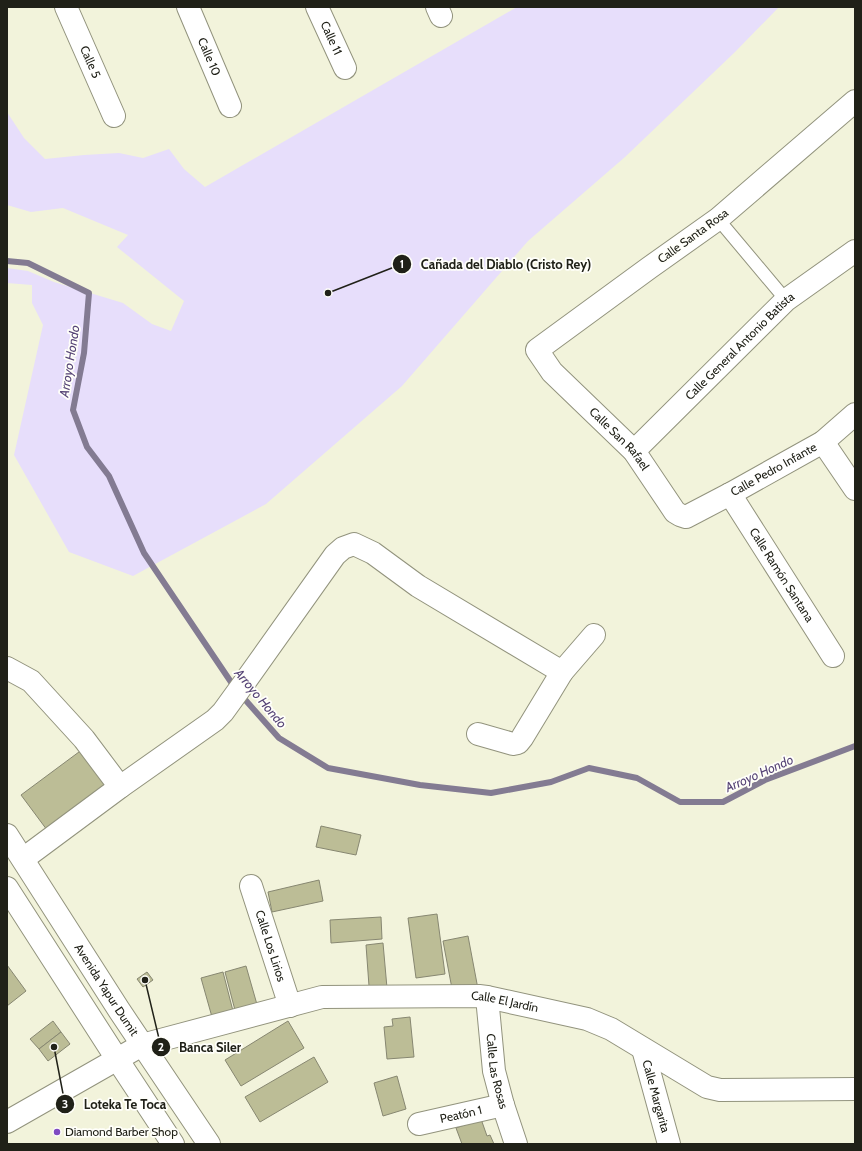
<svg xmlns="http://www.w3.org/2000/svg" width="862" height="1151" font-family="Cabin,sans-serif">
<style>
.green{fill:#e7defb}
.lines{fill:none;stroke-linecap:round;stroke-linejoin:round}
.stream{stroke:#837b92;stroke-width:6}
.building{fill:#bcbd96;stroke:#878771}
.service-casing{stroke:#92937d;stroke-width:14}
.minor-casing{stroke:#92937d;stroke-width:24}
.tertiary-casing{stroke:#92937d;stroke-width:24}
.primary-casing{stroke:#92937d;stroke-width:24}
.service{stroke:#fff;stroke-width:12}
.minor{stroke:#fff;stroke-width:22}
.tertiary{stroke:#fff;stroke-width:22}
.primary{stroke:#fff;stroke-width:22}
.poi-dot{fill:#7f4bc2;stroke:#fffffa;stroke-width:1.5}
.labels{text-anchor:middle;stroke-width:3.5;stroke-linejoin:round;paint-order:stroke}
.street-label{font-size:12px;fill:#202118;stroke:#fffffa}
.poi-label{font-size:12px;fill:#202118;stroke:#fffffa;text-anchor:start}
.water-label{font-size:13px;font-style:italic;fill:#564476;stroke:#fffffa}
.leader{fill:none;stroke:#202118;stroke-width:1.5}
.callout-dot{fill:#202118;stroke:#fffffa;stroke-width:1.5}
.mark-label{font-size:12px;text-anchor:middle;font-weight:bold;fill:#fff}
.callout-label{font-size:13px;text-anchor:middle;font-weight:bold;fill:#202118;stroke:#fffffa;stroke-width:3.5;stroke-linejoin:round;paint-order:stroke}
</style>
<rect width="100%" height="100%" fill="#f2f3db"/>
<path class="green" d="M517,7H779L735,52L625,157L528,241L402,386L266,504L133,576L69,552L14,455L43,325L32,303V285L7,283V268L28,271L54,282L123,303L152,324L171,331L184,301L117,247L128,235L63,208L31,212L7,205V112L24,138L45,159L84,155L119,153L143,158L169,149L184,169L205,187Z"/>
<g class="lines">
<g class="stream">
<path d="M7,261L28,263L89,293L84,353L73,410L87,447L109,476L144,553L235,688"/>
<path d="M241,695L279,738L328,768L420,785L491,793L551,782L589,768L637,778L680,802H723L765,780L855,746"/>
</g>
</g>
<g class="building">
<path d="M87,746L115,785L50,834L21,795Z"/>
<path d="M321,826L361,835L356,855L316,847Z"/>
<path d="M319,880L323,901L272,912L268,892Z"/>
<path d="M437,914L445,974L416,978L408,918Z"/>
<path d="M381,917L382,939L331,943L330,920Z"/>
<path d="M468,936L478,989L453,994L443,941Z"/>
<path d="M383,943L387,988L369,986L366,945Z"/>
<path d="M7,965L26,991L7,1006Z"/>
<path d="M246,966L258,1008L236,1014L225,972Z"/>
<path d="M147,972L153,980L143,987L137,979Z"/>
<path d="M223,972L233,1011L212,1017L201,978Z"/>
<path d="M410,1017L414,1057L387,1059L384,1027L393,1026L392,1019Z"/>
<path d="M53,1021L61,1032L39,1049L30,1039Z"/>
<path d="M288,1021L304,1048L241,1086L225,1060Z"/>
<path d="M61,1032L70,1044L48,1061L39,1049Z"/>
<path d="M314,1057L328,1082L260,1122L245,1097Z"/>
<path d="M397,1076L406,1109L383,1116L374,1083Z"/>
<path d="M481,1119L487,1136L490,1135L494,1144H462L456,1128Z"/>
</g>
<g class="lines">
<g class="service-casing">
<path id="service" d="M718,219L786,300"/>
</g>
<g class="minor-casing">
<g id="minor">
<path id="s1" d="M66,7L114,116"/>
<path id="s2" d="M188,7L230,106"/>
<path id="s3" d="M317,7L345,68"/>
<path d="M437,7L441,16"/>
<path d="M823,442L855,489"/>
<path id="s4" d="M634,451L786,300L855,251"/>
<path id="s5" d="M730,494L833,656"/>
<path d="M7,668L31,681L84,739L120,787"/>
<path d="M478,734L513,744L518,743L522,738L562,672"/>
<path d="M23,859L120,787L215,720L223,712L244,683L335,555L343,548L354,544L373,553L418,586L562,672L594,635"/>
<path id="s6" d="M251,886L290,1006"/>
<path id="s7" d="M487,997L494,1071L503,1105L516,1144"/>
<path id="s8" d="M643,1049L669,1144"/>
<path id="s9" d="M7,1122L142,1045L322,997L479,996L487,997L587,1019L611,1029L707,1087L720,1090L855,1089"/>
<path id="s10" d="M419,1124L503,1105"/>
</g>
</g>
<g class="tertiary-casing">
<g id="tertiary">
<path id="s11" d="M855,101L718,219L649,268L537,350L552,372L634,451L675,512L680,515L686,517L730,494L823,442L855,414"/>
</g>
</g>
<g class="primary-casing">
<g id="primary">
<path id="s12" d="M7,835L119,1010L209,1144"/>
<path d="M7,888L117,1059L173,1144"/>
</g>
</g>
<use href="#service" class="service"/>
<use href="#minor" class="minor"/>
<use href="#tertiary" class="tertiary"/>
<use href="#primary" class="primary"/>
</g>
<circle class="poi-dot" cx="57" cy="1132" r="4"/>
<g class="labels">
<g class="street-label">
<text dy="4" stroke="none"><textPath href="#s3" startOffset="34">Calle 11</textPath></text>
<text dy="4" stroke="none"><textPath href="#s2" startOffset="54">Calle 10</textPath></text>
<text dy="4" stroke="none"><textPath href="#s1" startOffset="60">Calle 5</textPath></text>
<text transform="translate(693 236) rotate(-36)" y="4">Calle Santa Rosa</text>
<text dy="4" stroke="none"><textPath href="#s4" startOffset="149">Calle General Antonio Batista</textPath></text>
<text dy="4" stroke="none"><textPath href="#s11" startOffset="526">Calle San Rafael</textPath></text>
<text dy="4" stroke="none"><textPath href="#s11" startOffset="730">Calle Pedro Infante</textPath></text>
<text dy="4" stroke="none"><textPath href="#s5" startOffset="96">Calle Ramón Santana</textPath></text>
<text dy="4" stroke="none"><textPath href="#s6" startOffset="63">Calle Los Lirios</textPath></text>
<text dy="4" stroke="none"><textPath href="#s12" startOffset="184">Avenida Yapur Dumit</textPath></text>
<text dy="4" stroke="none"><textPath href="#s9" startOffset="525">Calle El Jardín</textPath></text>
<text dy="4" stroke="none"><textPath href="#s7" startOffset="75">Calle Las Rosas</textPath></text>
<text dy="4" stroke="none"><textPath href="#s8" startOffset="49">Calle Margarita</textPath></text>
<text dy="4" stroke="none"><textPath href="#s10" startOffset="43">Peatón 1</textPath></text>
</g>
<g class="poi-label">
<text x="65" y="1136">Diamond Barber Shop</text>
</g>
<g class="water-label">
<text transform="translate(69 361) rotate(-81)" y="5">Arroyo Hondo</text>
<text transform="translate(261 698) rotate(50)" y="5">Arroyo Hondo</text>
<text transform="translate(759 773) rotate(-24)" y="5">Arroyo Hondo</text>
</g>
</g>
<path class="leader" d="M328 293L402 264M145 980L161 1047M54 1047L65 1104"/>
<g class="callout-dot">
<circle cx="328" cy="293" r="4"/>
<circle cx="145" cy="980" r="4"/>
<circle cx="54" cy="1047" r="4"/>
<circle cx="402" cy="264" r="10"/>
<circle cx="161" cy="1047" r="10"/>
<circle cx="65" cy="1104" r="10"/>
</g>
<g class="mark-label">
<text x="402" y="268">1</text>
<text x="161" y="1051">2</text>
<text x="65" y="1108">3</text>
</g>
<g class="callout-label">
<text x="506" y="269">Cañada del Diablo (Cristo Rey)</text>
<text x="210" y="1052">Banca Siler</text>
<text x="125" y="1109">Loteka Te Toca</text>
</g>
<rect width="862" height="1151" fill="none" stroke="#202118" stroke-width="16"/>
</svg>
